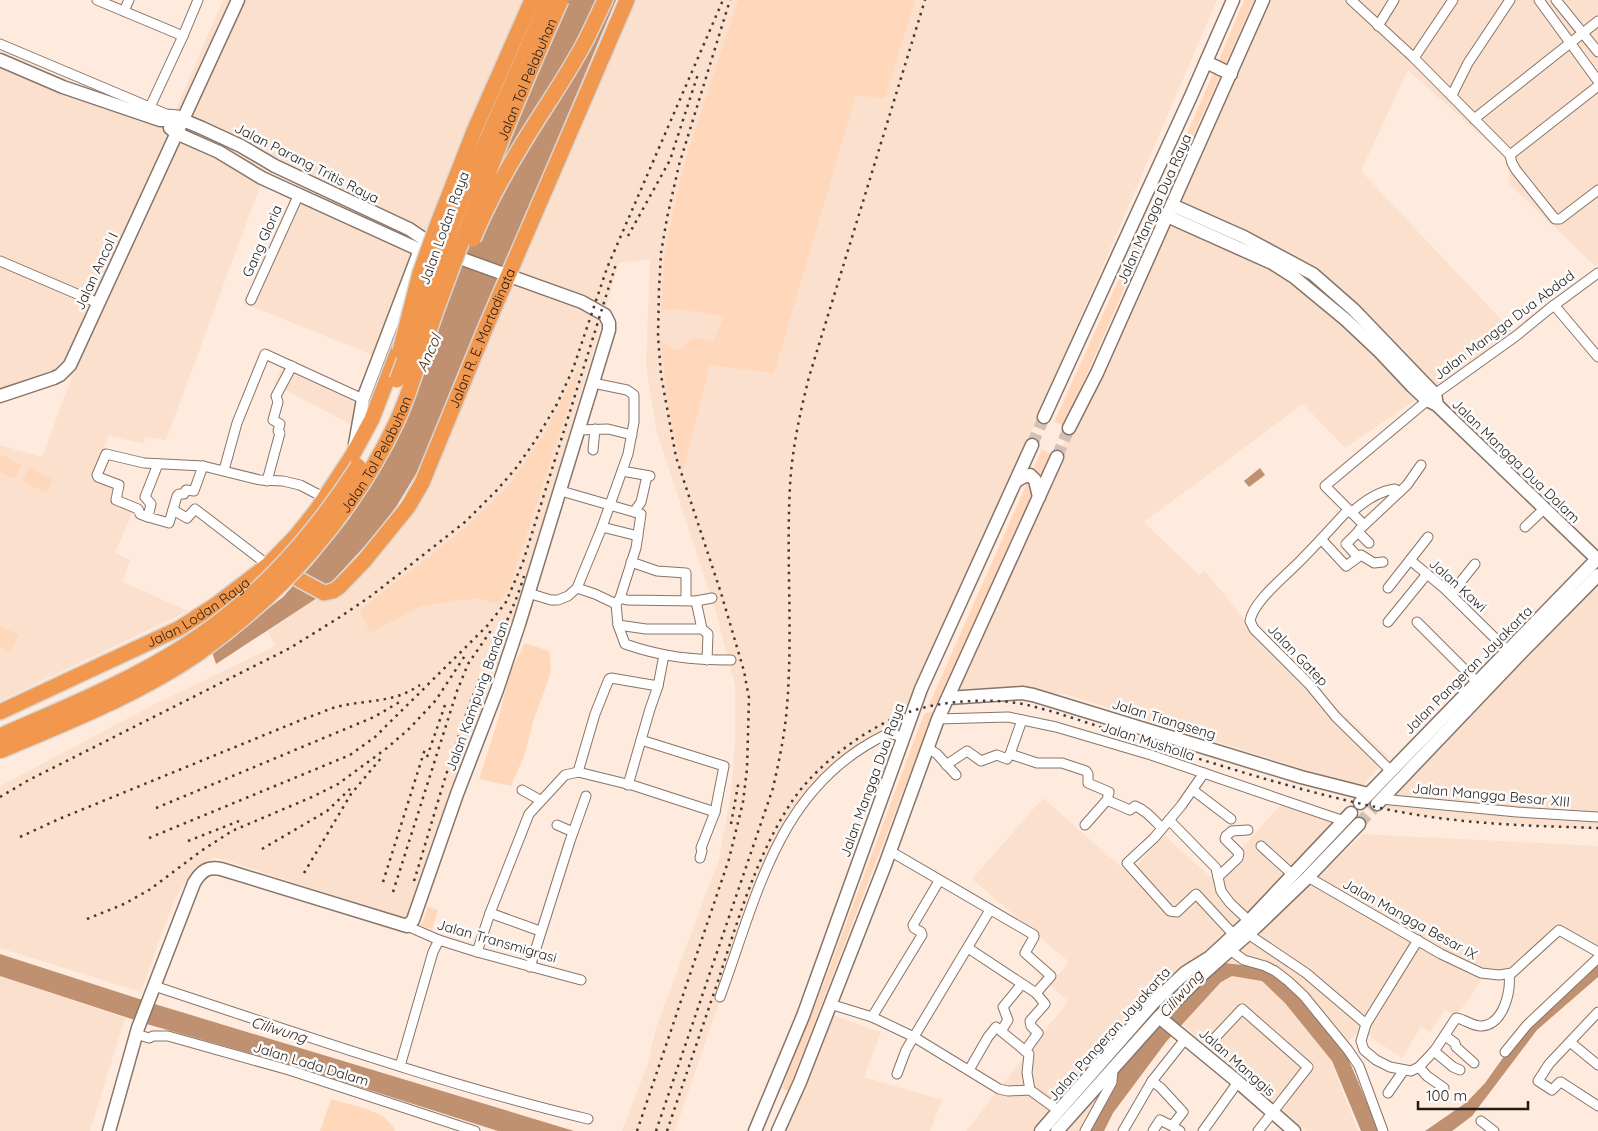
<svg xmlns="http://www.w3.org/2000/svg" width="1598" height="1131" font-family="Quicksand,sans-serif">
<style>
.built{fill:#fbe0cd}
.green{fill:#ffd7bb}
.water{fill:#bf9170}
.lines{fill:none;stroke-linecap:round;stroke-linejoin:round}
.secondary-tunnel{stroke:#d3c1b5;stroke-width:12;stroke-dasharray:12 6;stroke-linecap:butt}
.street-casing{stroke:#877569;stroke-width:11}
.secondary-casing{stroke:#877569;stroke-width:15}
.highway-casing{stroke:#d7d6d5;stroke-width:18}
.street{stroke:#fff;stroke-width:9}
.secondary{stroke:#fff;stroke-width:12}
.highway{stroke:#f1974e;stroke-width:15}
.rail{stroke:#433a34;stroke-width:2.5;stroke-dasharray:2.5 5;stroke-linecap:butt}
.highway-bridge-casing{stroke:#d7d6d5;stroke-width:18;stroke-linecap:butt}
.highway-bridge{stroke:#f1974e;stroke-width:15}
.labels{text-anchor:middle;stroke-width:5;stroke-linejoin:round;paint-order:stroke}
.street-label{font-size:14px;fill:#221b16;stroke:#fcfcfc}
.water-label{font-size:15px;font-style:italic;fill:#422308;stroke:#fcfcfc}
</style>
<rect width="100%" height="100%" fill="#ffebdd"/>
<g class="built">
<path d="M223,0H525L431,223L387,361L243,303L306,163L264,176L166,440L145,437L144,444L109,436L92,475L116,484L111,499L134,508L115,553L130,560L123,582L188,611L0,701V445L42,457L72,377L0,399V60L168,128Z"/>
<path d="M634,0H1217L905,726L887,732L825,775L776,841L738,947L675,1131H622L648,1063L656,1028L719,859L731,794L735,741V686L716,612L657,433L646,366L650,259L619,263L523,591L407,919L215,857L195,868L174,900L141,992L0,948V786L151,706L275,646L268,631L313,600L333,598L421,497Z"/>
<path d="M1263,0H1598V263L1595,266L1509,184L1508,160L1408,70L1361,171L1511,330L1461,373L1435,387L1345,448L1303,404L1144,522L1199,575L1205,571L1249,625L1389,757L1361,787L1065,694L948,698L1167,216Z"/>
<path d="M287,358L376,400L363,431L274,384Z"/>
<path d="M1598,573V830L1435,818L1375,807Z"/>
<path d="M1288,796L1344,821L1249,921L1186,972L1041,1131H966L1068,1001L1050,985L1069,962L972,879L1043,798L1129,874L1164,835L1214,880Z"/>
<path d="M1363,834L1598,846V952L1553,931L1517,968L1484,974L1470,998L1456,1015L1445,1010L1430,1032L1421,1027L1402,1058L1366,1034L1387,993L1375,1012L1331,1062L1358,1131H1307L1170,1014L1209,974L1310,884Z"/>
<path d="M0,976L125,1018L90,1131H0Z"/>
<path d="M827,1013L881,1032L864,1077L942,1100L930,1131H778Z"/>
<path d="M1113,1069L1087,1131H1057Z"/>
</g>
<g class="green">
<path d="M738,0H915L885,99L856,95L774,373L710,365L682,473L667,398L661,341L677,351L693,337L713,342L724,316L684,310H661L665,253L677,193L686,158Z"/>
<path d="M1244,0H1254L1193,136L1187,133L1216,67Z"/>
<path d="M1152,209L1158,212L1139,255L1131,252Z"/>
<path d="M1128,259L1136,262L1064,426L1054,422Z"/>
<path d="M577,371L580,372L509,588L499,604L478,598L421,606L370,633L360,610L465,528L508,486L544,434Z"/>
<path d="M1042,449L1051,454L936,705L928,707Z"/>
<path d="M0,454L22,465L14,479L0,472Z"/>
<path d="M29,467L53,480L46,493L22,481Z"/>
<path d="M0,626L19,635L10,652L0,647Z"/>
<path d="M525,643L549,651L551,672L534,719L524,756L511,786L479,779L499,717L509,674Z"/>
<path d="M934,711L788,1091L782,1088L822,988L921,722L925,713Z"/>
<path d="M428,907L438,910L432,929L421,926Z"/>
<path d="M331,1099C350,1105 388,1110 395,1131H320Z"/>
</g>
<g class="water">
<path d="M567,0H616L419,469L396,507L373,537L317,598L216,664L212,652L283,597L312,565L349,519L393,443L464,253Z"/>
<path d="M1260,468L1265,475L1249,487L1244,481Z"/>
<path d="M0,954L158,1005L574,1131H498L281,1062L150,1025L0,976Z"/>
<path d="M1598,962V977L1537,1030L1472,1116L1452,1131H1425L1467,1102L1485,1083L1525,1027Z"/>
<path d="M1224,963L1252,966L1272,971L1291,986L1342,1044L1379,1131H1361L1332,1061L1285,1003L1262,981L1232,976L1221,982L1166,1042L1113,1113L1104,1131H1087L1122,1066L1204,975Z"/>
</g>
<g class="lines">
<g class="secondary-tunnel">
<path d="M1032,445L1044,417"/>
<path d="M1057,457L1069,428"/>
<path d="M1359,824L1377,804"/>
</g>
<g class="street-casing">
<g id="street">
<path d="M97,0L183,36"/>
<path d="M1351,0L1414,58L1510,155L1512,163L1516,170L1555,219H1560L1598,190"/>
<path d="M1539,0L1598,81"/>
<path d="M1556,0L1598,52"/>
<path d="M124,11L129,0"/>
<path d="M1378,26L1394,0"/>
<path d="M0,44L166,114L178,115"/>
<path d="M1414,58L1453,0"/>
<path d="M1452,95L1468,63L1510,0"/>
<path d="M150,107L183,36L198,0"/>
<path d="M1474,119L1598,21"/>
<path d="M1510,155L1598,86"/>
<path d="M0,261L98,303"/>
<path d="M251,300L299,194"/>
<path d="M1554,305L1598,357"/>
<path d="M579,430L608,429L632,435"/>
<path d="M593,450L595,429"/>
<path d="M158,464L145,497L151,504L148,517L169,523L177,496L179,494H184L186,490L194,491L203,466"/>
<path d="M224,470L237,423L265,354L363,399"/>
<path d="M622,471L650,476"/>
<path d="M267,481L280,433L278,431L280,424L273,420L278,402L276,396L292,366"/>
<path d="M561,491L641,514L636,548L620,598"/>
<path d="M173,510L187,518L195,509L268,565"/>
<path d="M1348,510C1333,526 1318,543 1302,559C1288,574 1253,601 1250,621L1254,629L1309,684L1336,717L1390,770"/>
<path d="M634,512L641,502L647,476"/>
<path d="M1351,513C1363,502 1378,491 1395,489L1399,492"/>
<path d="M148,517L140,514L138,509L116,500L119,485L98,477L97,475L106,454L144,463L203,466L260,480L283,481L300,485L325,498"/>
<path d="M1364,525L1325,486L1435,394L1516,336L1549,309L1598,273"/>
<path d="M602,527L638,536"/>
<path d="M1525,527L1544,509"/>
<path d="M1321,539L1346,566L1361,555L1374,563L1383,562"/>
<path d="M1369,543L1359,533V530L1407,485L1421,465"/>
<path d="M1357,556L1346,544L1358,532"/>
<path d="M1410,560L1444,588L1508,651"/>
<path d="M631,562L657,571L686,573V600"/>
<path d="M577,588L595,594L616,604"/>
<path d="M1388,588L1428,537"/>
<path d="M528,593L551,600H558L568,596L577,588L602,527L628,454L634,422V395L627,390L593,383"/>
<path d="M1451,594L1475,564"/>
<path d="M712,598L696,601L627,600L620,598L616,604L618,625L625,644C662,657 692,660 731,660"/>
<path d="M696,601L702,629L708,634L707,660"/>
<path d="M1388,622L1427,574"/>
<path d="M1417,622L1477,682"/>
<path d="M618,625L646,629H702"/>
<path d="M938,719L1008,717L1056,727L1151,755L1344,821"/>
<path d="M641,740L650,709L658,686L664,655"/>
<path d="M928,748L937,754L956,775"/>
<path d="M1010,754L1022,720"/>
<path d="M946,765L967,751L981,761L997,755L1007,759L1010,754L1037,763H1062L1086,771L1088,774V783L1109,792L1107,800"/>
<path d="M578,772L595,714L609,679L611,678L658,686"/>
<path d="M1204,773L1181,806L1154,838L1127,863L1170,911L1177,912L1196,894L1234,935"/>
<path d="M628,785L641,740L724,766L715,812L701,848L702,851L700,858"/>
<path d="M522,790L540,800"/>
<path d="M1193,790L1231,819"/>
<path d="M1381,799L1517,812L1598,817"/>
<path d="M1169,820L1216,868L1221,891L1230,903L1249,921"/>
<path d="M557,825L573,832"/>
<path d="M1085,825L1107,800L1130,810L1135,806C1146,810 1154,820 1162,828"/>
<path d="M1261,846L1293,875"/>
<path d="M890,851L1034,935V937L1025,953L1051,976L1036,993L1045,1004L1030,1021L1031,1026L1038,1033L1025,1051"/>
<path d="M1218,877L1238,858L1239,853L1225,839L1226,836L1232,831L1248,830"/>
<path d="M1308,877L1441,954L1481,973L1499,975L1512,973L1559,930L1598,952"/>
<path d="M490,913L540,931"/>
<path d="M407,926L439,940L477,952L581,980"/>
<path d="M1248,934L1306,973L1366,1024"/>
<path d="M1418,940L1366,1024L1361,1041L1364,1050L1376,1060L1390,1067L1411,1071L1419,1067L1435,1050L1456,1018C1465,1019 1473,1027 1482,1026C1504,1024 1511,991 1509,974"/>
<path d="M968,948L1036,993"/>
<path d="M1230,950L1244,960L1265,966L1275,971L1288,981L1304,996L1348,1050L1359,1066L1383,1131"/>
<path d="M477,952L490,913L529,814L565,775L578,772L635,786L715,812"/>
<path d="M530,967L570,841L586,796"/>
<path d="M154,986C298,1033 441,1084 588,1119"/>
<path d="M720,997C758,894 778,786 887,734H892L903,737"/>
<path d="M830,1004L872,1017L914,1037L999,1089L1008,1091L1030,1090L1059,1111"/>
<path d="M1598,1012L1549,1064L1538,1081L1552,1090L1560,1082H1561L1598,1106"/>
<path d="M872,1017L922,935L921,932L914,928L913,925L939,881"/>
<path d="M1001,1031L1008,1020L1003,1007L1022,984"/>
<path d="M136,1034L149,1038L153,1036H168L289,1070L475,1131"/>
<path d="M1445,1036L1455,1043L1456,1047L1474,1063"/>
<path d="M1212,1041L1242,1009L1308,1067L1258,1131"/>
<path d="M1570,1042L1598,1065"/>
<path d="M1434,1051L1453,1067L1460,1070"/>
<path d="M1505,1052L1527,1025L1598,958"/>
<path d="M400,1066L433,952L439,940"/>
<path d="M1419,1067L1427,1076L1444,1088"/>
<path d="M969,1070L988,1037L996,1027L1029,1054L1027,1073L1030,1090"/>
<path d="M897,1074L906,1050L990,910"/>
<path d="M1152,1081L1161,1088L1183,1112L1172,1126L1180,1131"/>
<path d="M1388,1093L1404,1070"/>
<path d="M1481,1121L1494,1131"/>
<path d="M1085,1131L1112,1082L1113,1069"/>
<path d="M1123,1131L1152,1081L1186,1038"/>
<path d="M1153,1131L1160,1120L1172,1126"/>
<path d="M1203,1131L1238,1082"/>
</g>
</g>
<g class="secondary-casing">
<g id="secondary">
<path d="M0,60L63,87L160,120H183L202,128L241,146L275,166L409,229L443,252L582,302L605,315L609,323V330L519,624L497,690L457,794L413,920L407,926L221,869C208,866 201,871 194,883L138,1028L109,1131"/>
<path d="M1206,62L1231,74"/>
<path d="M170,128L176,133L219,152L262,178L420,250L436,254"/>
<path d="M1172,205L1244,237L1313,274L1354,310L1424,383L1435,394L1437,405"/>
<path d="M1167,216L1272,263L1294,277L1346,320L1380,352L1412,386L1427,400L1437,405L1597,559"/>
<path d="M0,396L54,378L60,375L70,365L238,0"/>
<path d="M1044,417L1191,96L1233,0"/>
<path d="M1069,428L1097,373L1263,0"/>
<path d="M355,444L363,399L418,255"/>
<path d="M1016,481L1023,477L1030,475L1035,480L1039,497"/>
<path d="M948,698L1022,693L1033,695L1301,777L1368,794"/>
<path d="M1360,803L1598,558"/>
<path d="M1377,804L1518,656L1598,575"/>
<path d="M1159,1017L1238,1082L1294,1131"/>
<path d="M755,1131L803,1016L921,689L1032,445"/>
<path d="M778,1131L800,1082L885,865L938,719L1057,457"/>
<path d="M1041,1131L1154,1002L1186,972L1210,957L1249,921L1351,813"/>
<path d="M1057,1131L1159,1017L1204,973L1256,927L1308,877L1359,824"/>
</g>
</g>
<g class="highway-casing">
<g id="highway">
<path d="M587,38L605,0"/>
<path id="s1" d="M283,566L300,580L324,593L333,591L339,587L364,561L408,507L422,483L486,327L627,0"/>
<path id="s2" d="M0,712L178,629L217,604L268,565L296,536L316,511L352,456L372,419L403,338"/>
</g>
</g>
<use href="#street" class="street"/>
<use href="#secondary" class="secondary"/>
<use href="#highway" class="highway"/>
<g class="rail">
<path d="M628,236L670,160L698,74"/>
<path d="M427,757L445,705"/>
<path d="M0,797L27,781L290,648L340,617L371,596L465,522L497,490L516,468L535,441L557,404L573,369L607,268L723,0"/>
<path d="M156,808L374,717L403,700"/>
<path d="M731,824L739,780"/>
<path d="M20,837L59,819L306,718C316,715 326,710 336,707C367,699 392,704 420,685"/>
<path d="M149,838L350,755L375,737L488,625L506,602L523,562L616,264"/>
<path d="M188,841L239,821"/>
<path d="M262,849L327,811L350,789"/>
<path d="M304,873L351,794L382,757"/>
<path d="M414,881C433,820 450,756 473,696C489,655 511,619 524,576"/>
<path d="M383,882L425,749"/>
<path d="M393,892L457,691L468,664L492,629"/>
<path d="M87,919L124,904L149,890L201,851L232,831L312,797L338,784L387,748L410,728L436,700L466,654"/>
<path d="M637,1131L729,859L743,802L747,769L749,698L744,671L721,593L676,457L661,375L658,336L659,289L661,253L667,218L679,165L730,0"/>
<path d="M656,1131L773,788C779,761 785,734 787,706C793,633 786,559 790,486C792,449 800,413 809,377L925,0"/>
<path d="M667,1131C684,1081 701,1031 718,981C738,920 758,850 795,797C821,761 868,727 909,712C940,701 985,698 1017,703C1030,705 1042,709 1054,712C1167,748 1279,788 1395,811C1462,824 1530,826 1598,828"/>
</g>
<g class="highway-bridge-casing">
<g id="highway-bridge">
<path d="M473,239C487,205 504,174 523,143C544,108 568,75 587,38"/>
<path d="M400,351L420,273L438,223L474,131L532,0"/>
<path d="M397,380C419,323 436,265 458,209C486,138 519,70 548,0"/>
<path d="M0,736C54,712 109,690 161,660C245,612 306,547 358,466"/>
<path id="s3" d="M0,751C68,722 138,695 199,653C282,594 352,516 396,423C406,402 413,380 420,358C430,327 441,296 453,265C486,176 522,87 561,0"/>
</g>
</g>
<use href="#highway-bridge" class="highway-bridge"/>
</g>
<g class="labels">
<g class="street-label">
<text dy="5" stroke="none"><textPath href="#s3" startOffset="896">Jalan Tol Pelabuhan</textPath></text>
<text transform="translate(307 163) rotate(27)" y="5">Jalan Parang Tritis Raya</text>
<text transform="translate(1154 209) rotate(-66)" y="5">Jalan Mangga Dua Raya</text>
<text transform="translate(444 228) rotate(-70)" y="5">Jalan Lodan Raya</text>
<text transform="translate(262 241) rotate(-66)" y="5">Gang Gloria</text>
<text transform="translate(96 271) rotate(-65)" y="5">Jalan Ancol I</text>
<text transform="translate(1504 325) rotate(-37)" y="5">Jalan Mangga Dua Abdad</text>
<text dy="5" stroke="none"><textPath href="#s1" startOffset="356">Jalan R. E. Martadinata</textPath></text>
<text dy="5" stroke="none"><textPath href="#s3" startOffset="491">Jalan Tol Pelabuhan</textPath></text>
<text transform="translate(1516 461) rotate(44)" y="5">Jalan Mangga Dua Dalam</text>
<text transform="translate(1458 585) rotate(42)" y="5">Jalan Kawi</text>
<text dy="5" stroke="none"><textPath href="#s2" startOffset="222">Jalan Lodan Raya</textPath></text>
<text transform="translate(1298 655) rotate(46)" y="5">Jalan Gatep</text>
<text transform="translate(1468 670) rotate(-45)" y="5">Jalan Pangeran Jayakarta</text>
<text transform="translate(477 696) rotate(-70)" y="5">Jalan Kampung Bandan</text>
<text transform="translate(1164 719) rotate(17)" y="5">Jalan Tiangseng</text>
<text transform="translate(1148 741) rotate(18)" y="5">Jalan Musholla</text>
<text transform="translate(872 780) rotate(-70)" y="5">Jalan Mangga Dua Raya</text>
<text transform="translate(1491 795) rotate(5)" y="5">Jalan Mangga Besar XIII</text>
<text transform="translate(1410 919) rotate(29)" y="5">Jalan Mangga Besar IX</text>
<text transform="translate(497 941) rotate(16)" y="5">Jalan Transmigrasi</text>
<text transform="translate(1109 1034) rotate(-48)" y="5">Jalan Pangeran Jayakarta</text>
<text transform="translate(1237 1062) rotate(41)" y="5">Jalan Manggis</text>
<text transform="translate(311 1064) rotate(17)" y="5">Jalan Lada Dalam</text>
</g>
<g class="water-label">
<text transform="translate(429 353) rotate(-66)" y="5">Ancol</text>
<text transform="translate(1181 994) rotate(-48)" y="5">Ciliwung</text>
<text transform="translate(279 1030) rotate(17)" y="5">Ciliwung</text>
</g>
</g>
<path d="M1418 1101v8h110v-8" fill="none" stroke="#221b16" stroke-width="2.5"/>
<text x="1426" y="1101" font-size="15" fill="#221b16" stroke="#fcfcfc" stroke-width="4" paint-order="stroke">100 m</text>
</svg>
